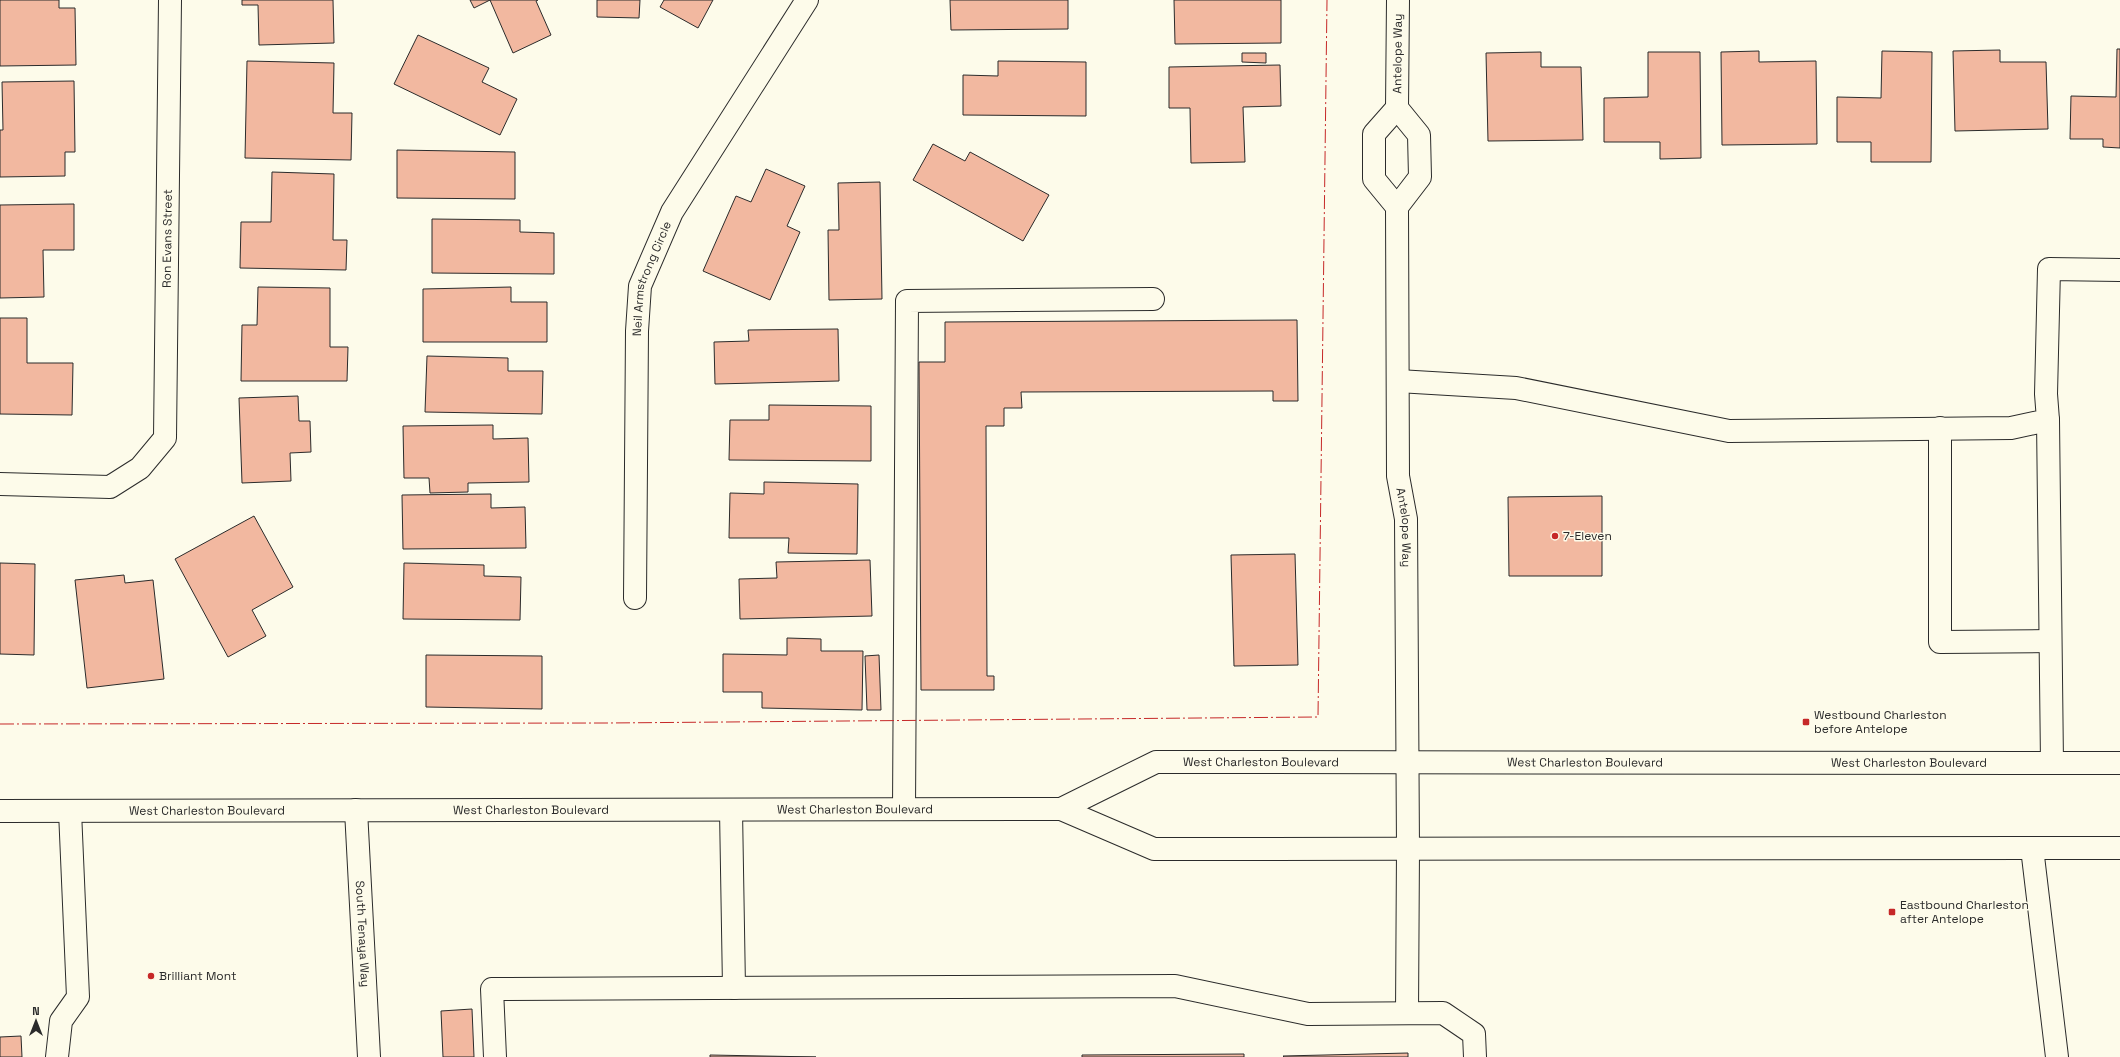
<svg xmlns="http://www.w3.org/2000/svg" width="2120" height="1057" font-family="'Space Grotesk',sans-serif">
<style>
.building{fill:#f2b8a0;stroke:#2b2b2b}
.lines{fill:none;stroke-linecap:round;stroke-linejoin:round}
.minor-casing{stroke:#2b2b2b;stroke-width:24}
.major-casing{stroke:#2b2b2b;stroke-width:24}
.minor{stroke:#fdfbea;stroke-width:22}
.major{stroke:#fdfbea;stroke-width:22}
.power{stroke:#c62828;stroke-width:1;stroke-dasharray:14 3 2 3;stroke-linecap:butt}
.poi-dot{fill:#c62828;stroke:#fdfbea;stroke-width:1.5}
.labels{text-anchor:middle;stroke-width:3;stroke-linejoin:round;paint-order:stroke}
.street-label{font-size:12px;fill:#2b2b2b;stroke:#fdfbea}
.poi-label{font-size:12px;fill:#2b2b2b;stroke:#fdfbea;text-anchor:start}
</style>
<rect width="100%" height="100%" fill="#fdfbea"/>
<g class="building">
<path d="M0,0H59V8H75L76,65L0,66Z"/>
<path d="M242,0H333L334,43L259,45L258,5H242Z"/>
<path d="M470,0H538L536,1L551,35L513,53L490,0L474,8Z"/>
<path d="M597,0H640L639,18L597,17Z"/>
<path d="M664,0H713L698,28L660,7Z"/>
<path d="M950,0H1068V29L951,30Z"/>
<path d="M1174,0H1281V43L1175,44Z"/>
<path d="M418,35L489,68L482,82L517,99L500,135L394,84Z"/>
<path d="M2117,49H2120V148L2103,147V139H2070L2071,96L2116,97Z"/>
<path d="M2000,50V62H2046L2048,129L1955,131L1953,51Z"/>
<path d="M1759,51V62L1816,61L1817,144L1722,145L1721,52Z"/>
<path d="M1882,51L1932,52L1931,162H1871V142H1837V97L1881,98Z"/>
<path d="M1541,52V67H1581L1583,140L1488,141L1486,53Z"/>
<path d="M1648,52H1700L1701,158L1660,159V142H1604V98L1648,97Z"/>
<path d="M1242,53H1266V63L1242,62Z"/>
<path d="M247,61L334,63L333,113H352L351,160L245,158Z"/>
<path d="M998,61L1086,62V116L963,115V75L998,76Z"/>
<path d="M1280,65L1281,106L1243,107L1245,162L1191,163L1190,108H1169V67Z"/>
<path d="M74,81L75,152H65V176L0,177V130H3L2,82Z"/>
<path d="M933,144L965,161L970,152L1049,195L1023,241L913,180Z"/>
<path d="M397,150L515,152V199L397,198Z"/>
<path d="M766,169L805,186L787,226L800,232L770,300L703,271L736,196L751,202Z"/>
<path d="M272,172L334,174L333,240H347L346,270L240,268L241,222H271Z"/>
<path d="M880,182L882,299L829,300L828,230H839L838,183Z"/>
<path d="M74,204V250H43L44,297L0,298V205Z"/>
<path d="M432,219L520,220V232L554,233V274L432,273Z"/>
<path d="M258,287L330,288V347H348L347,381H241L242,325H257Z"/>
<path d="M511,287V302H547V342H423V289Z"/>
<path d="M0,318H27V363H73L72,415L0,414Z"/>
<path d="M1297,320L1298,401H1273V391L1021,392L1022,408H1004V426H986L987,676H994V690H921L919,362H945V322Z"/>
<path d="M838,329L839,381L715,384L714,342L749,341L748,330Z"/>
<path d="M427,356L508,358V371H543L542,414L425,412Z"/>
<path d="M298,396L299,421H310L311,452L290,453L291,481L242,483L239,398Z"/>
<path d="M769,405L871,406V461L729,460L730,420H769Z"/>
<path d="M493,425V439L528,438L529,482L468,483V492L430,493L429,478H404L403,426Z"/>
<path d="M764,482L858,484L857,554L788,553L789,538H729L730,493L764,494Z"/>
<path d="M491,494V508L525,507L526,548L403,549L402,495Z"/>
<path d="M1602,496V576H1509L1508,497Z"/>
<path d="M254,516L293,587L252,610L266,636L228,657L175,559Z"/>
<path d="M1295,554L1298,665L1234,666L1231,555Z"/>
<path d="M870,560L872,616L740,619L739,579L777,578L776,562Z"/>
<path d="M0,563L35,564L34,655L0,654Z"/>
<path d="M404,563L484,565V576L521,577L520,620L403,619Z"/>
<path d="M124,575L125,583L153,580L164,679L87,688L75,580Z"/>
<path d="M787,638L821,639V651H863L862,710L762,708V692H723V654L787,655Z"/>
<path d="M426,655L542,656V709L426,707Z"/>
<path d="M879,655L881,710H867L865,656Z"/>
<path d="M472,1009L474,1057H443L441,1011Z"/>
<path d="M21,1036L22,1057H0V1037Z"/>
<path d="M1408,1053V1057H1284L1283,1056Z"/>
<path d="M1244,1054V1057H1082V1055Z"/>
<path d="M710,1055L816,1057H710Z"/>
</g>
<g class="lines">
<g class="minor-casing">
<g id="minor">
<path id="s1" d="M1397,108L1374,134V179L1397,207L1398,476L1406,519L1408,849L1407,1013"/>
<path id="s2" d="M1397,207L1420,177L1419,135L1397,108L1398,0"/>
<path d="M1398,381L1516,388L1729,431L2011,428L2048,420L2046,394L2049,269L2120,270"/>
<path d="M2048,420L2052,763"/>
<path d="M1940,428V642L2050,641"/>
<path id="s3" d="M0,484L110,487L140,468L165,438L170,0"/>
<path id="s4" d="M635,598L637,331L640,286L672,212L807,0"/>
<path d="M904,809L907,301L1153,299"/>
<path id="s5" d="M356,810L369,1057"/>
<path d="M731,810L734,988"/>
<path d="M2032,848L2057,1057"/>
<path d="M57,1057L61,1021L78,997L70,811"/>
<path d="M495,1057L492,989L1175,986L1308,1014L1443,1013L1474,1034L1475,1057"/>
</g>
</g>
<g class="major-casing">
<g id="major">
<path id="s6" d="M1061,809L1156,762L2120,763"/>
<path id="s7" d="M0,811L1061,809L1154,849L2120,848"/>
</g>
</g>
<use href="#minor" class="minor"/>
<use href="#major" class="major"/>
<path class="power" d="M0,724L608,723L1318,717L1327,0"/>
</g>
<g class="poi-dot">
<circle cx="1555" cy="536" r="4"/>
<rect x="1802" y="718" width="8" height="8" rx="2"/>
<rect x="1888" y="908" width="8" height="8" rx="2"/>
<circle cx="151" cy="976" r="4"/>
</g>
<g class="labels">
<g class="street-label">
<text dy="4" stroke="none"><textPath href="#s2" startOffset="169">Antelope Way</textPath></text>
<text dy="4" stroke="none"><textPath href="#s3" startOffset="384">Ron Evans Street</textPath></text>
<text dy="4" stroke="none"><textPath href="#s4" startOffset="322">Neil Armstrong Circle</textPath></text>
<text dy="4" stroke="none"><textPath href="#s1" startOffset="437">Antelope Way</textPath></text>
<text dy="4" stroke="none"><textPath href="#s6" startOffset="211">West Charleston Boulevard</textPath></text>
<text dy="4" stroke="none"><textPath href="#s6" startOffset="535">West Charleston Boulevard</textPath></text>
<text dy="4" stroke="none"><textPath href="#s6" startOffset="859">West Charleston Boulevard</textPath></text>
<text dy="4" stroke="none"><textPath href="#s7" startOffset="855">West Charleston Boulevard</textPath></text>
<text dy="4" stroke="none"><textPath href="#s7" startOffset="531">West Charleston Boulevard</textPath></text>
<text dy="4" stroke="none"><textPath href="#s7" startOffset="207">West Charleston Boulevard</textPath></text>
<text dy="4" stroke="none"><textPath href="#s5" startOffset="124">South Tenaya Way</textPath></text>
</g>
<g class="poi-label">
<text x="1563" y="540">7-Eleven</text>
<text x="1814" y="719">Westbound Charleston<tspan x="1814" dy="14">before Antelope</tspan></text>
<text x="1900" y="909">Eastbound Charleston<tspan x="1900" dy="14">after Antelope</tspan></text>
<text x="159" y="980">Brilliant Mont</text>
</g>
</g>
<g transform="translate(36 1021)" stroke="#fdfbea" stroke-width="3" paint-order="stroke">
<path d="M0-3L7 15L0 10L-7 15Z" fill="#2b2b2b"/>
<text y="-6" font-size="11" font-weight="bold" text-anchor="middle" fill="#2b2b2b">N</text>
</g>
</svg>
